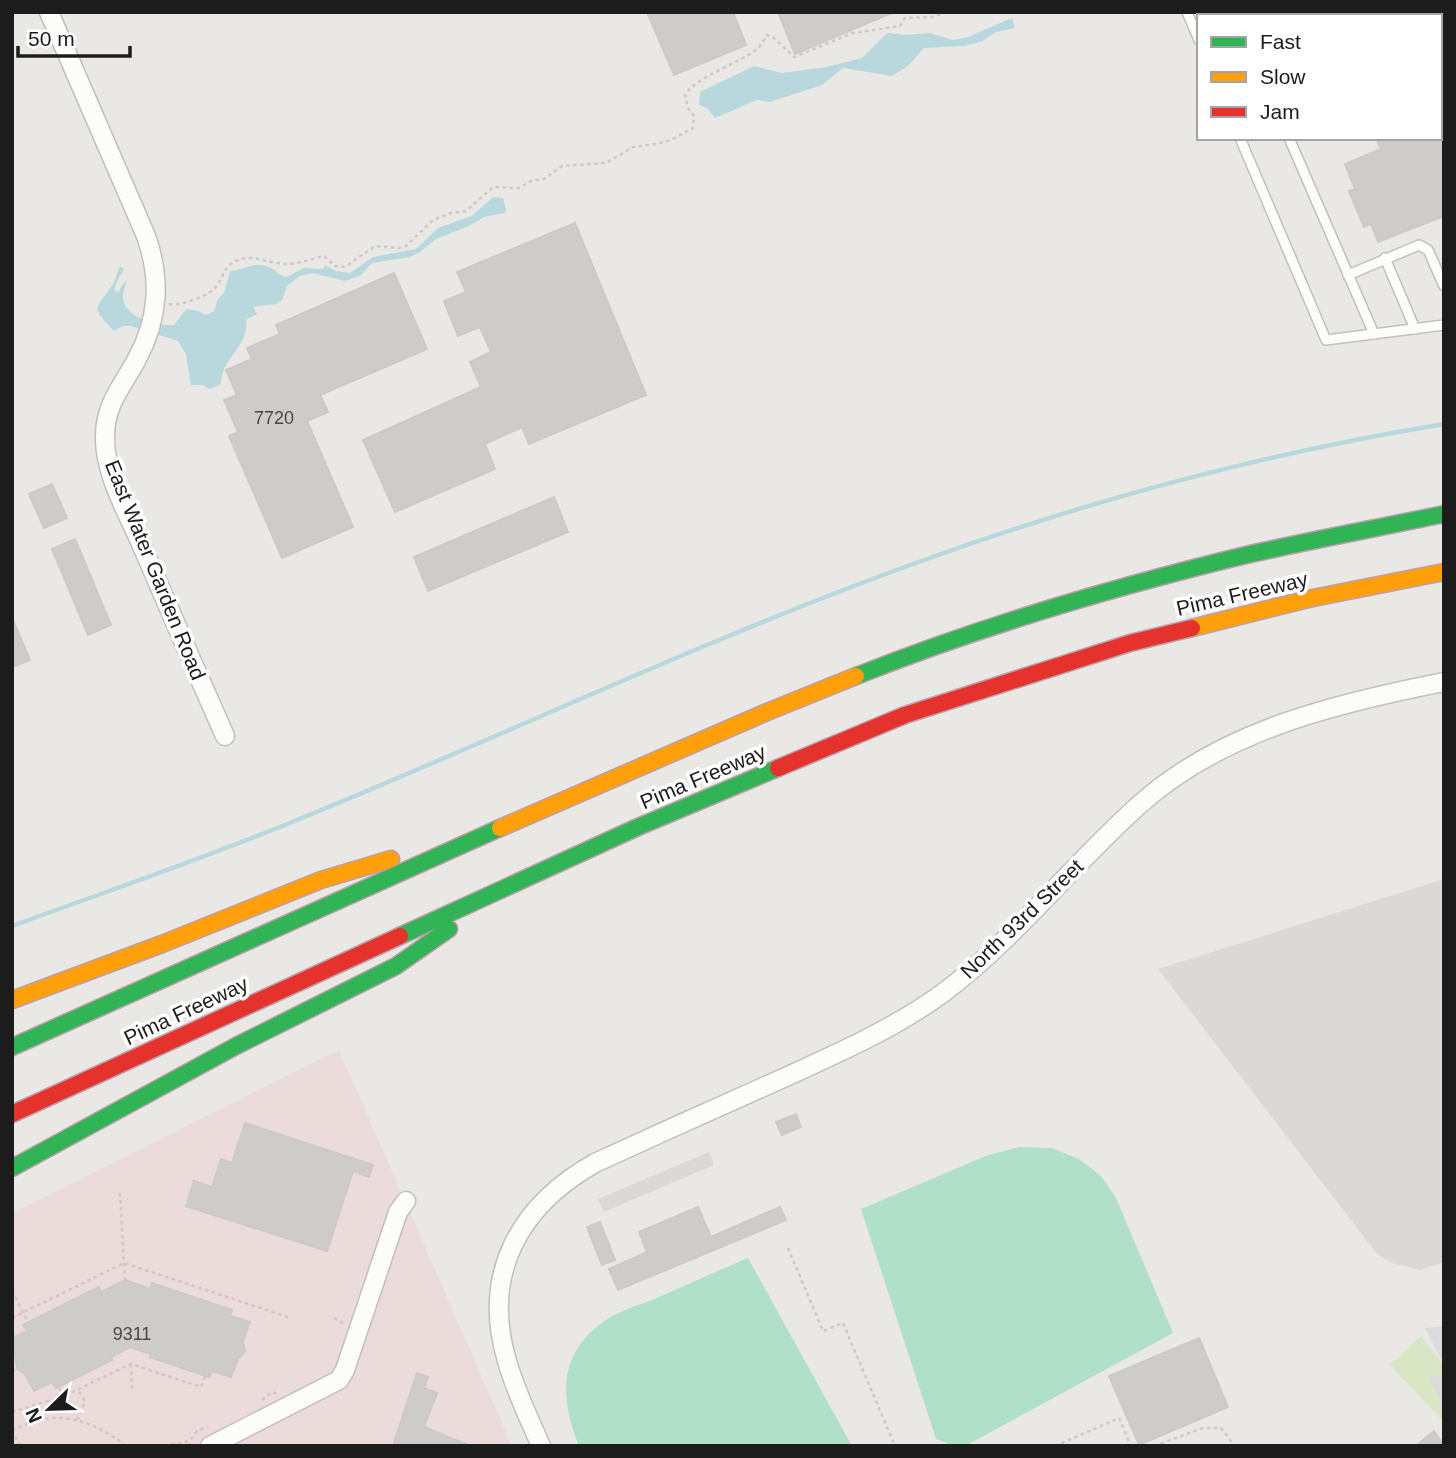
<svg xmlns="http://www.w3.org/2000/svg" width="1456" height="1458" font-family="Helvetica,sans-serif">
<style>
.commercial{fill:#ecdbdb}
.grass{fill:#d9e6c4}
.pitch{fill:#b1e0c8}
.parking{fill:#dad9d8}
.plaza{fill:#dbdbdf}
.water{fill:#b8d8dd}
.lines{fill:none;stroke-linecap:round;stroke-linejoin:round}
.stream{stroke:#b8d8dd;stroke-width:4.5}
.building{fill:#ceccca;stroke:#cdc9c6;stroke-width:2}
.lane-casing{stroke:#c1c0bf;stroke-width:12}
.street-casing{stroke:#c1c0bf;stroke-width:21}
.fast-casing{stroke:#bd9da9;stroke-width:19}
.slow-casing{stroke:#bd9da9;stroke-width:19}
.jam-casing{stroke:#bd9da9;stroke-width:19}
.path{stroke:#d4c6c5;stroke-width:2.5;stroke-dasharray:3.5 3.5;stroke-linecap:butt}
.lane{stroke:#fcfcfb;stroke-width:9}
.street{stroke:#fcfcfb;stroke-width:18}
.fast{stroke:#30b455;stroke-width:16}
.slow{stroke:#ff9f0a;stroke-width:16}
.jam{stroke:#e5322d;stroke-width:16}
.labels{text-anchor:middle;stroke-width:7;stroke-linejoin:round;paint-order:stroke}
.number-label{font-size:18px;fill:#484848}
.street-label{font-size:21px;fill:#1c1c1c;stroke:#fff}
</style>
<rect width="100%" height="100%" fill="#eae8e5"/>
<path class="commercial" d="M339,1050L512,1446H12V1213Z"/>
<path class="grass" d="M1421,1336L1444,1365V1422L1390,1365Z"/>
<g class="pitch">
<path d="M1019,1147L1052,1148L1079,1159L1101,1176L1116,1198L1173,1333L965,1446H955L936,1439L861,1209L988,1155Z"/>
<path d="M748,1258L852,1446H579C558,1395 559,1350 609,1318C624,1309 643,1304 659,1297C688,1284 718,1271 748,1258Z"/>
</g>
<g class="parking">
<path d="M1444,879V1262L1420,1270L1392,1263L1377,1254L1158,969Z"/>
<path d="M709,1152L714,1165L604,1212L598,1199Z"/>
</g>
<g class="plaza">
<path d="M1444,1326V1365L1425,1328Z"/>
<path d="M1444,1372V1406L1429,1379Z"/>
</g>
<g class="water">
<path d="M1012,18L1015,28L996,32L981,42L964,46L924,48L908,66L892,76L843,68L822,85L770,102L757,100L715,118L707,108L699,105L700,92L754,66L782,73L826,67L862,58L887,33L907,35L930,33L953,40L968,37Z"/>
<path d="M493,197L503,198L506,210L505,213L484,217L469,226L436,239L420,252L410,257L372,263L361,275L345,281L313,273L300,276L287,286L282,300L276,304L253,307L257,314L246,320C250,346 220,359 221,384L210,389L202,385H191L186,354L178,341L131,326H123L114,331C88,305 97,309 113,284C116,279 117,272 120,267H122L124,270L118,279L114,290L119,292L122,285L127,280C126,286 123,291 123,297C124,318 156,326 174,325L186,309L198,311L206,315L214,311L218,299L224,293L230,271C244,271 250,262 266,266C275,268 277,275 287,277L303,268L323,269L325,265L336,271L350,273L373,257L416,249L438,228L472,216Z"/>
</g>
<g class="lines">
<path class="stream" d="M12,926C105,892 200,860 292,822C504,736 711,636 927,559C1094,499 1268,453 1444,424"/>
</g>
<g class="building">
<path d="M647,12H733L746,45L674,75Z"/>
<path d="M778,12H894L795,54Z"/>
<path d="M1376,138H1444V216L1378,242L1371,224L1364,227L1349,191L1355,189L1345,164L1381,149Z"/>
<path d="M575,223L646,395L529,444L522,427L485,444L495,469L395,512L363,440L481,387L470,362L491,352L480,327L458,336L444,301L466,292L457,272Z"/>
<path d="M394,273L427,349L320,395L328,412L307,421L353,527L282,558L229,436L238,432L224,400L237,395L226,370L252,359L247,348L280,334L276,325Z"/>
<path d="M52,484L67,518L44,528L29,494Z"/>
<path d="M554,497L568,532L428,591L414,557Z"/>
<path d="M75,539L111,625L88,635L52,549Z"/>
<path d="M12,618L30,660L12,667Z"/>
<path d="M796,1114L801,1127L782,1135L776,1122Z"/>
<path d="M245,1123L373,1165L369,1177L353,1171L327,1251L186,1206L194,1181L212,1187L221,1159L232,1163Z"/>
<path d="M698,1207L711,1237L780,1207L786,1220L618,1290L609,1269L647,1252L639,1232Z"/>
<path d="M600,1222L615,1260L602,1265L587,1227Z"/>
<path d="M125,1280L150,1289L152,1283L232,1310L230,1316L250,1322L243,1341L245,1352L238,1359L231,1377L212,1371L209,1377L150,1357L151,1354L130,1347L111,1357L112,1360L56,1388L52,1382L34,1391L25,1374L17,1369L12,1338L27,1331L23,1325L99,1287L101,1292Z"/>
<path d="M1199,1338L1228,1407L1139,1445L1109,1376Z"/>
<path d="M417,1373L428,1377L424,1388L437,1393L424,1427L470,1446H393Z"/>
<path d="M1434,1431L1444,1446H1416Z"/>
</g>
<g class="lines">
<g class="lane-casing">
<g id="lane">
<path d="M1187,12L1199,40"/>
<path d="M1364,12L1366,16"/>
<path d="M1237,16L1239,12"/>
<path d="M1390,16L1399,12"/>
<path d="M1440,67L1444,65"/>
<path d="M1240,138L1326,340L1444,325"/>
<path d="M1289,138L1374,334"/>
<path d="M1385,258L1415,329"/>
<path d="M1348,275L1419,245L1428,250L1444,286"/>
</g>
</g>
<g class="street-casing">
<g id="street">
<path d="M49,12L146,236C161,279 159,318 137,359C123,385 105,404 105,436C104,473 127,512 142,546C169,609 197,673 225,736"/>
<path d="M210,1446L339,1380L345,1370L398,1212L406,1201"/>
<path d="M541,1446C529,1418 515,1390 507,1361C481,1274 519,1206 595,1163C656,1135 718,1107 779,1080C836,1054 892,1030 943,993C1015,939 1071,866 1138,806C1220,731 1337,703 1444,682"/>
</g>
</g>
<g class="fast-casing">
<g id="fast">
<path d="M856,676C982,626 1114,587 1246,555C1312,540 1378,528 1444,514"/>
<path d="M400,936L638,827L778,768"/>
<path d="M12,1047L500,828"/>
<path d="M12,1168L236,1046L396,966L449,929"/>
</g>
</g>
<g class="slow-casing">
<g id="slow">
<path d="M1192,628L1308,599L1444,572"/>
<path d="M500,828L767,712L856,676"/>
<path d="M12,1000L162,944L321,880L391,859"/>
</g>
</g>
<g class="jam-casing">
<g id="jam">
<path d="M778,768L905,715L1130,643L1192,628"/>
<path d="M12,1114L400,936"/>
</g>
</g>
<g class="path">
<path d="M169,304C181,306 205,297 214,289C224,279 223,265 238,260C254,254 270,264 286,264C298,264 312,259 324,256L335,266L345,267L375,246L399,248L406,246L433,220L451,213L466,211L493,187L519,188L531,181L544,179L562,166L606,163L633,147L656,144L671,140L693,128L694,116L688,108L685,95C694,78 741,62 757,49C762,45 764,39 767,35L774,38L794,57L853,33L900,26L905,18L932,17L947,12"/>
<path d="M120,1193L125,1280"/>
<path d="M788,1248L823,1331L843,1323L895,1446"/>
<path d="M12,1291L28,1322"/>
<path d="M12,1318L124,1263L288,1317"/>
<path d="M334,1318L343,1323"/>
<path d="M131,1364L132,1389"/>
<path d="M12,1371L17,1369"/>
<path d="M59,1387L64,1396"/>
<path d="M262,1400L272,1392L277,1393"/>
<path d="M12,1412L64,1396L131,1364L201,1387L205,1376"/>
<path d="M77,1420L85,1402L78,1389"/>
<path d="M12,1430C22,1426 34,1421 44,1419C75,1414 103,1428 126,1446"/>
<path d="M12,1430L20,1446"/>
<path d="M164,1446C178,1442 190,1446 197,1431L208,1427"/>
<path d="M1055,1446L1119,1418L1131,1446"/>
<path d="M1154,1446L1203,1428H1221L1235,1446"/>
</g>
<use href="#lane" class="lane"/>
<use href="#street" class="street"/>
<use href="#fast" class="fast"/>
<use href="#slow" class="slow"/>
<use href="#jam" class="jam"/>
</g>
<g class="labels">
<g class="number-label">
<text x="274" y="424">7720</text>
<text x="132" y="1340">9311</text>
</g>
<g class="street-label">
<text transform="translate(155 570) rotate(68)" y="7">East Water Garden Road</text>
<text transform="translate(1242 594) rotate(-13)" y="7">Pima Freeway</text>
<text transform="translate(703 777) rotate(-23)" y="7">Pima Freeway</text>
<text transform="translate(1022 919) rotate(-44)" y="7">North 93rd Street</text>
<text transform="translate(186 1011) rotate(-25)" y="7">Pima Freeway</text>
</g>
</g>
<rect width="1456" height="1458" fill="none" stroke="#1c1c1c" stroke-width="28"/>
<rect x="1197" y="14" width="245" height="126" fill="#ffffff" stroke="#a4a4a4" stroke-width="2"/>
<rect x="1211" y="37" width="35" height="10" fill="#30b455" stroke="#a4a4a4" stroke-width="2"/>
<text x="1260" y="49" font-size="21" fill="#1c1c1c">Fast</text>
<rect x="1211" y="72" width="35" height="10" fill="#ff9f0a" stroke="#a4a4a4" stroke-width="2"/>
<text x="1260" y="84" font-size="21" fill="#1c1c1c">Slow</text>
<rect x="1211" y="107" width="35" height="10" fill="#e5322d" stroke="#a4a4a4" stroke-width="2"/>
<text x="1260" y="119" font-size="21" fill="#1c1c1c">Jam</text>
<g transform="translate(49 1409) rotate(247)" stroke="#ffffff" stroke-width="5" paint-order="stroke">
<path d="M0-5L12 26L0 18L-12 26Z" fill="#1c1c1c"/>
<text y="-10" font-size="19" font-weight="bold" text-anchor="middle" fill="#1c1c1c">N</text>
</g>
<path d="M18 46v10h112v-10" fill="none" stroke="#1c1c1c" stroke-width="3.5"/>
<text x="28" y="46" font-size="21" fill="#1c1c1c" stroke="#ffffff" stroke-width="5" paint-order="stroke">50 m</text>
</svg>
